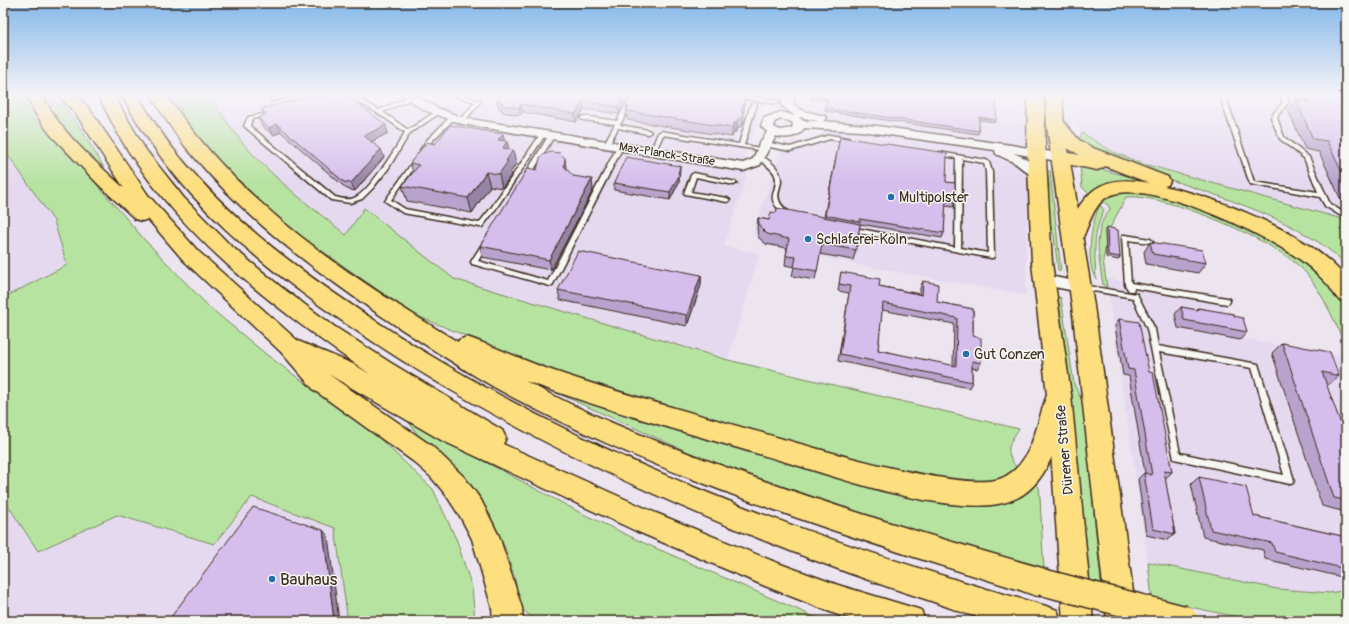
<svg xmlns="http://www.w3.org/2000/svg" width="1349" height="624" font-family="Pangolin,sans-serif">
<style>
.built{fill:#e5d9ef}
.green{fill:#b7e3a1;stroke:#798660}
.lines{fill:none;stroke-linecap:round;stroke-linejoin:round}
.service-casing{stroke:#3b2a1e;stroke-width:3}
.minor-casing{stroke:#3b2a1e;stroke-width:3}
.primary-casing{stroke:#3b2a1e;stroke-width:3}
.motorway-casing{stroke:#3b2a1e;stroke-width:3}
.service{fill:#f6f6f2;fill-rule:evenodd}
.minor{fill:#f6f6f2;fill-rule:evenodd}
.primary{fill:#fddf80;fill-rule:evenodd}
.motorway{fill:#fddf80;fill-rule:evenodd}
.motorway-bridge-casing{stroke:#3b2a1e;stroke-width:29;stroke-linecap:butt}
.motorway-bridge{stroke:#fddf80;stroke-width:26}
.wall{fill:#b7a3cb;stroke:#3b2a1e;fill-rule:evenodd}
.shaded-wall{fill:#9584a5;stroke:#3b2a1e}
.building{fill:#d5bdec;stroke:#3b2a1e;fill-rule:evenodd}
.poi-dot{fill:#1f6fb2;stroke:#f6f6f2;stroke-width:1.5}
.labels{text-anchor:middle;stroke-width:3;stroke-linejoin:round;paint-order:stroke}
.far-street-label{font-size:12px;fill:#3b2a1e;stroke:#f6f6f2}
.poi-label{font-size:14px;fill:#3b2a1e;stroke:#f6f6f2;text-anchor:start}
.street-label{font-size:14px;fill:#3b2a1e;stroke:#f6f6f2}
.near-poi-label{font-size:17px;fill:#3b2a1e;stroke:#f6f6f2;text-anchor:start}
</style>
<rect width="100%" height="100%" fill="#ece5f0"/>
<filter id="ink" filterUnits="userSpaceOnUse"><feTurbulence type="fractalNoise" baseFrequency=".025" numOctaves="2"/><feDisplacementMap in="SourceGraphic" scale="8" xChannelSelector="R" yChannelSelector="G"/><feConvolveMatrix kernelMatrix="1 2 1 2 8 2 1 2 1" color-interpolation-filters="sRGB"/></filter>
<g filter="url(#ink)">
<g class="built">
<path d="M212,94H768L746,154L747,175L724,246L760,253L728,360L454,279L364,209L347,235L274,176L230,127L213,100Z"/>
<path d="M796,94H1028L1026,295L859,265L763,245L753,233L784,144L824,134L810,112L794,102Z"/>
<path d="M1073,94H1346V220L1144,164L1113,152L1082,133L1072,120Z"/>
<path d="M3,148L54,221L67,265L3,298Z"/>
<path d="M1106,277L1120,281L1221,296L1228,324L1240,338L1346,357V590L1330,593L1277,589L1148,562Z"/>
<path d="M252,497L335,528L348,621H3V498L38,551L117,515L214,544Z"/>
</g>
<g class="green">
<path d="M3,94H27L38,118L51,134L80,165L144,239L208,306L267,355L376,435L433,489L457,541L472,588L475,621H348L335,528L252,497L214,544L117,515L38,551L3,498V298L67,265L54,221L3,148Z"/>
<path d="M41,94H45L61,107L63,106L79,126L108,174L58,123Z"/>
<path d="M175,94H212C213,103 218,109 223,116C254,165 302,199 346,235L364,208L454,279L728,360L1019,429C1008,444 1004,452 1017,468L998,480L980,483L935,479L825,452L680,412L548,369L412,314L271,215L230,175L184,119Z"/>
<path d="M1082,133L1113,152L1144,164L1346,220V264C1289,209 1183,188 1110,158C1099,154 1089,146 1079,140Z"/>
<path d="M1080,164L1139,179L1317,258L1156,186L1090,195L1082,187Z"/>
<path d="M1047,171H1050L1061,271L1058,270L1054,236L1046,215L1049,186Z"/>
<path d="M1124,191L1141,192L1177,201L1203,210L1256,232L1302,258L1337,292L1346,308V348C1336,323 1323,294 1306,273C1280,242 1166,193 1126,197L1109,230H1105L1106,246L1103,260L1107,287L1103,285C1100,265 1094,240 1103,220C1105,216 1108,213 1110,209L1108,205L1102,201L1111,195Z"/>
<path d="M1100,205L1104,210C1092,234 1095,253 1096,279C1085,263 1091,222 1100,205Z"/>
<path d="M1058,297L1061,298L1074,384L1083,403L1101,583L1088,579L1070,383Z"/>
<path d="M528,380L894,488L1035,483L1039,487L1040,498L1044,572L894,528L708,461Z"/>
<path d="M407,420L579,512L644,543L824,621H784L760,617L724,615L703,617L684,621H536L520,607L515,579L505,548L490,515L469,484L453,466L421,439Z"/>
<path d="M1148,562L1277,589L1330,593L1346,590V621H1279L1242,618L1152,599Z"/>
</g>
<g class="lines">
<g class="service-casing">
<g id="service">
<path d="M288,94H299L273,101L270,99L271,98Z"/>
<path d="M331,94C349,95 364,100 379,110L408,97H412V99L383,112L408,130L435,112H439L440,113L410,133L388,169L373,188L362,199L350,203L331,200L244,126L248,117L273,112V114L252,119L250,126L335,197C342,199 350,201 356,197C370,190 397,147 405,132C383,117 356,94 328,98C322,99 316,102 310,104L307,102L321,96Z"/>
<path d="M449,94H458L481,101L464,122L462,123L459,121L475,102Z"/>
<path d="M631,94H636L620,125L648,130L651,132L648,134L618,128L609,145H605L604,144L615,124L583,120L580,118L583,116L617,121Z"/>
<path d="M726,94H739L777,100L780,102L777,104L728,96Z"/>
<path d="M1219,94H1225L1254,182L1318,192L1304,158L1280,139L1271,118L1273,114L1283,102L1280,94H1286L1289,102L1278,115L1277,118L1284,137L1309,157L1330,204L1346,214V219L1325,206L1320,197L1250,184Z"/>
<path d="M754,102L757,104L744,145L765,149V151L663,135L655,153L653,154L650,152L658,133L661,131L739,144L751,104Z"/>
<path d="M452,116L455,118L431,142L425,151H421L420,150L427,140L450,117Z"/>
<path d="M543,132L546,134L495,210L482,227H480L403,213L385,201L414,160L416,159L419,161L391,200L405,209L479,223L491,208L541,133Z"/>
<path d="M552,133L555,135L530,176L529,177H525L524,176L549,135Z"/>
<path d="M830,135L848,138L851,140L848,142L830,139L790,151L765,146L762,144L765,142L790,147Z"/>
<path d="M620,145L623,147L552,286H550L472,264L471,262L472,260L484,241H486L489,243L478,261L548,281L617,147Z"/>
<path d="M939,152L986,160L989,162L992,172L994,256L993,258H991L848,231L847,229L850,227L955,247L956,158L937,155L936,154ZM962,159L984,163L986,172L988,253L961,248Z"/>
<path d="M761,156C770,160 782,170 781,182C780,188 777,194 779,200C781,207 787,209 791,214L790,215C786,216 785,215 782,212C763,197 780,190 775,175C772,168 764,164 759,159V157Z"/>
<path d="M694,173L736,182L737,183L734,185L696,177L691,192L727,198L730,200L729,201L727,202L685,194L684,193L691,175Z"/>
<path d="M1123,235H1125L1150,239L1153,241L1150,243L1128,240L1131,283L1227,298L1229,299L1230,301L1229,303L1227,304L1134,288L1133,291H1129L1125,285L1122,237Z"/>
<path d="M1080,285H1082L1137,294L1155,329L1158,346L1258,364L1294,480L1293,483L1290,484L1174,459L1147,329L1133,298L1082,289L1079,287ZM1159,352L1252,368L1284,475L1180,453Z"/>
</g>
</g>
<g class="minor-casing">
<g id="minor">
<path d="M401,94H413L437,108L464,118L743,163L753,159L759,144L767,132L761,126L764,118L781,112L795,116L782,106L781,94H793L794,105L804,111L825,116L827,118L823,121L877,126L1011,145L1063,154L1069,158L1063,162L1013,153L1023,157L1041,171L1043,174L1037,178L1033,177L1015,163L996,154L995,150L861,131L804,128C799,138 785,139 776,136L760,165L743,171L462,124L422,109ZM799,117H800L818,121H803ZM781,119L792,122L793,125L792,128L780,130L774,127V122Z"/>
<path d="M1044,275L1080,282L1085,283L1087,287L1085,291L1080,292L1039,284L1037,280L1039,276Z"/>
</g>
</g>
<g class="primary-casing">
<g id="primary">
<path d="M1028,94H1044L1045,143L1052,263L1071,395L1093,621H1063L1047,395L1032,263L1027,143Z"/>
<path d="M1046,94H1062L1064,126L1094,306L1137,621H1107L1072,306L1047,126Z"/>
</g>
</g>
<g class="motorway-casing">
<g id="motorway">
<path d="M26,94H42C59,132 94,160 124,188L76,114L57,94H75L88,107L148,195L198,251L298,341L353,364L370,374C280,312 190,245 129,152C117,134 108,113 97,94H113L145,149L184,198L230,245L281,287L335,327L391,363L502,430L506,438L503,444L656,513L775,562L838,585L921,610L925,621H859L838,615L765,586L636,531L441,440L328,374L432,446L464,477L481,500L499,536L522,608L523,621H493L492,608L472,539L461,518L446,495L431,477L414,462L314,390L281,352L184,261L148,219L142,221L135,219L100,186L50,134L35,113Z"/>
<path d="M121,94H137C150,116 163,137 179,156C237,227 312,280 388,329C589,459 817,542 1046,606L1057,610L1061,621C1040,621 1014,624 994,621C971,617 947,606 925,599C872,582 820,563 768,542C626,486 490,420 363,335C301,294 241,249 191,194C164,164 141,130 121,94Z"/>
<path d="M150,94H166C239,204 347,275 458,342L459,340L467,337C496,347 524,361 554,371C618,393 683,410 748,429C794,441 968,497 1004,477C1036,461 1036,417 1050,388L1059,385L1068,388L1071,395C1060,430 1053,480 1017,498C999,507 979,506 961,505C900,500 837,477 779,460C694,435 609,411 525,381C586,414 652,440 717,464C823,503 932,537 1042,568L1052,572L1056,582L1052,592C1049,594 1046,596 1042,596C1035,597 1024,591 1017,589C981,578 946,567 911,556C775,512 638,464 512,397C466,372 421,342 377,313C312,268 248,220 196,159C178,139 164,117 150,94Z"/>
<path d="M1056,119L1062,120L1079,140L1093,148L1168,177L1170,181L1168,185L1164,186C1219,198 1310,233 1346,278V302C1343,301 1340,301 1338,299C1334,295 1332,290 1329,286C1321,277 1312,269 1302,261C1269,236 1151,179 1111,195C1092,203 1089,228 1080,243L1073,245L1066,243L1063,238C1082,195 1097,172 1149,183L1105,166L1103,168L1097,170L1057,162L1054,158L1057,154L1063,152L1080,155L1067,148L1047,124L1050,120Z"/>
</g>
</g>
<use href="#service" class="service"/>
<use href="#minor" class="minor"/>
<use href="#primary" class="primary"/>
<use href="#motorway" class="motorway"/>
<g class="motorway-bridge-casing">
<path id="motorway-bridge" d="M1042,582L1184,619"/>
</g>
<use href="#motorway-bridge" class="motorway-bridge"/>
</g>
<g class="wall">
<path d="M495,94H535L563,99L624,104L619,114L584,109L576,122L523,112L520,115L502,112L501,108H499L497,101L501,95Z"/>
<path d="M812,94L996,120L995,122L979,120V131L978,134L825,111L827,101L811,99Z"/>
<path d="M1294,94H1346V211L1319,152L1305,149L1288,110L1296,100Z"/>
<path d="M635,95L744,100V110L743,114V125L738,128L736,132H734L732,137L627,120L626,106Z"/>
<path d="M319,100L388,133L371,142L384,157L355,191L347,189L281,132L273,135L262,126L258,118L264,115L261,109Z"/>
<path d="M840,137L955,202L953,207L945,206L944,233L942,238L860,224L856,250L853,260L820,254L815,280L792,276L794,267L785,265L787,248L766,244L758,237L757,227L758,218L769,220L824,217Z"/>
<path d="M504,141L509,149L513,150L516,164L510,173L511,175L502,188L490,186L472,213L407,201L402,186L413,172L410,163L435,144Z"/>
<path d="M680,166L679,182L670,200L614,190V183Z"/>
<path d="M566,169L573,176L593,190L551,270L482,257L480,246L537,170Z"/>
<path d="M1107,227L1120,257L1118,260L1106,257L1105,230Z"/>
<path d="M1150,242L1206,263L1198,273L1146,264L1144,252Z"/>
<path d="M841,272L879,286L920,294V288L923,281L937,302L973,309V336L981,363L977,369L972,368V382L969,388L838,361L849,293L838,291ZM882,310L954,324L953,366L878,350Z"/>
<path d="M701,275V285L687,326L560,300L558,290Z"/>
<path d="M1181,307L1196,310L1198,308L1234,316L1247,332L1240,340L1178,328L1175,314Z"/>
<path d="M1119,319L1149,372L1172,472L1165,479L1175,534L1168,540L1146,535L1138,479L1144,473H1145L1129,376L1123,375L1115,326Z"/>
<path d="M1282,343L1339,376L1328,385H1326L1346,438V512L1322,506L1272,353Z"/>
<path d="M1199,477L1254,516L1346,537V578L1265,559L1263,550L1203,537L1191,484Z"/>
</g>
<g class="shaded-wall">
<path d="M744,95V104L745,100L744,110L742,117L744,116L743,125L738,128L736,132L737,122Z"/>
<path d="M623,97L624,104L619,114L618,107Z"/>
<path d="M583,101L584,109L576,122L575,114Z"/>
<path d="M521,104L523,112L520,115L519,108Z"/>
<path d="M735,122L734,132L732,137V128Z"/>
<path d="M277,124L281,132L273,135L269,128Z"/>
<path d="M386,125L388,133L367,144L364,136Z"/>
<path d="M503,134L505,144L507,141L510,154L513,150L516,164L510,173L511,175L502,188L499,174L498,140Z"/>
<path d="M381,149L384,157L355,191L351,183Z"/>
<path d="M565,158L566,168L565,176L564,166Z"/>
<path d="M680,166L679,182L670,200V192Z"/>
<path d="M486,172L490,186L472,213L468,198Z"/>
<path d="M592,179L593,190L551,270L549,260Z"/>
<path d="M701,275V285L687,326V315Z"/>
<path d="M323,530L328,536L339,621H334Z"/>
</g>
<g class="building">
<path d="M332,94H345L386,125L364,136L381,149L351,183L344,182L277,124L269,128L258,118L266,114L261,109L313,95L319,100Z"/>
<path d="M502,94H532L563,99L567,94H610L623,97L618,107L583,101L575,114L521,104L519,108L501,105L503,102L497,101Z"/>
<path d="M636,94H737L744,95L743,100H745L741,111L744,116L738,119L737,122H735L732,128L627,111L629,107L626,106L632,95H635Z"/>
<path d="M812,94H996V120L979,117V131L825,108L828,99L812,96Z"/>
<path d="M1305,94H1346V181L1327,141L1313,139L1296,100L1309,102Z"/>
<path d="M450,125L503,134L498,140L507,141L503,148L513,150L506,161H508L499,174L486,172L468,198L402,186L419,165L410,163L427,142L435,144Z"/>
<path d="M840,137L947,153L946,182L955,183V202L946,200L944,233L860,219V222L825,215Z"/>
<path d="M551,152L560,153L565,158L564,166L573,176L592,179L549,260L480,246L528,168L537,170L540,158L542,155Z"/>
<path d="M626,157L680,166L678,174H680L670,192L614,183Z"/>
<path d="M777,208L860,224L856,250L822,244L817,271L794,267L796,257L786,256L789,239L767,234L760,227L758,218L769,220L771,212L776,213Z"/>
<path d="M1107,227L1118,230L1120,257L1108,255Z"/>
<path d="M1150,242L1202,250L1206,263L1153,254Z"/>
<path d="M578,251L701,275L687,315L558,290Z"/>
<path d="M841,272L880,279L879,286L922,295L923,281L938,284L937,302L973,309V336L981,338V363L972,361V382L840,354L850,286L839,284ZM883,303L957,318L956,366L878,350Z"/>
<path d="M1181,307L1198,310V308L1234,314V316L1243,318L1247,332L1184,320Z"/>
<path d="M1119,319L1139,322L1149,372L1153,373L1172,472L1164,471L1175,534L1153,529L1144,473L1152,475L1134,370L1128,369Z"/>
<path d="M1282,343L1330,352L1339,376L1322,372L1346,438V500L1334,498Z"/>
<path d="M1199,477L1246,487L1254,516L1346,537V569L1275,552L1272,543L1211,530Z"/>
<path d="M253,507L323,530L334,621H168Z"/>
</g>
</g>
<linearGradient id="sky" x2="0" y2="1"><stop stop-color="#84b8e9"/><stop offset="0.52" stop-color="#f6f3f8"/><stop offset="1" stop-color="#f6f3f8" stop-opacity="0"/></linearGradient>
<rect width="1349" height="182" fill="url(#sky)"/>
<g class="poi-dot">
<circle cx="891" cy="197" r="4"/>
<circle cx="808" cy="239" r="4"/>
<circle cx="966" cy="354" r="4"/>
<circle cx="272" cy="579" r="4"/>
</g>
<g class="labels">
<g class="far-street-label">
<text transform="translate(667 154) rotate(9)" y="4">Max-Planck-Straße</text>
</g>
<g class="poi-label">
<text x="899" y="202">Multipolster</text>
<text x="816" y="244">Schlaferei-Köln</text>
<text x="974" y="359">Gut Conzen</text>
</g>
<g class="street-label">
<text transform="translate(1064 450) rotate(-95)" y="5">Dürener Straße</text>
</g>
<g class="near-poi-label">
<text x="280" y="585">Bauhaus</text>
</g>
</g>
<rect width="1349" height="624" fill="none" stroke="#f6f6f2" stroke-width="16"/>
<rect x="8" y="8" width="1333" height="608" fill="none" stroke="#3b2a1e" stroke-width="1.5" filter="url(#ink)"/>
</svg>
